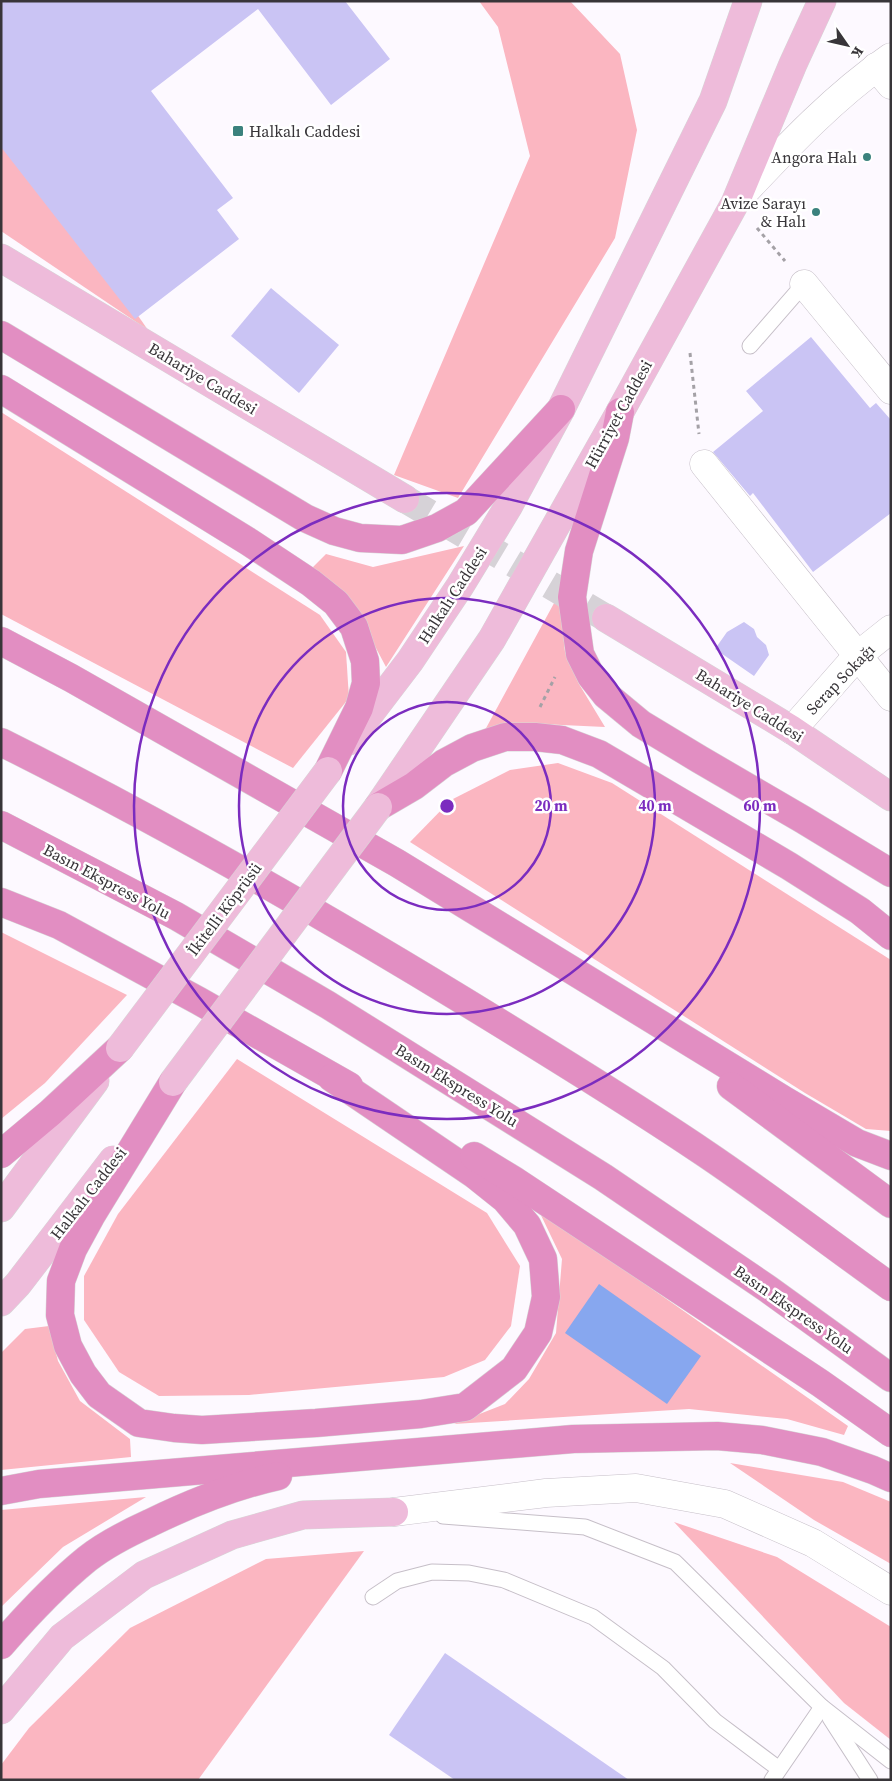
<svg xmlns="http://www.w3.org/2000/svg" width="892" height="1781" font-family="'Source Serif 4',serif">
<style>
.green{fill:#fbb6c1}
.water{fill:#87a7ef}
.building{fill:#cac4f4}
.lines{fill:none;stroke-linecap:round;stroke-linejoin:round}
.primary-tunnel{stroke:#d6d2d7;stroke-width:28;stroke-dasharray:28 14;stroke-linecap:butt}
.service-casing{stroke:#c6bfc8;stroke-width:17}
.minor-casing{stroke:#c6bfc8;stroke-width:29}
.secondary-casing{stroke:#c6bfc8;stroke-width:29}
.primary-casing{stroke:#d7d7d7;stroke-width:29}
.motorway-casing{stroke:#d7d7d7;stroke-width:29}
.path{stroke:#a4a1a6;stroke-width:3;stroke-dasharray:4 4;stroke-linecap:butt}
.service{stroke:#fff;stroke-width:15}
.minor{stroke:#fff;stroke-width:28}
.secondary{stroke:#fff;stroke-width:28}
.primary{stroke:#eebbda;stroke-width:28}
.motorway{stroke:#e28ec2;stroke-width:28}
.primary-bridge-casing{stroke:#d7d7d7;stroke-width:29;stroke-linecap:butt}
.primary-bridge{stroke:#eebbda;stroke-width:28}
.ring{fill:none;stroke:#7b2cbf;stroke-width:2.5}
.poi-dot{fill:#3b827d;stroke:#fff;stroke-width:2}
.labels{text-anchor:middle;stroke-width:5;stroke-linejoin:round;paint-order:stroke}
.poi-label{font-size:16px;fill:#383539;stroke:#fff;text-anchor:end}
.street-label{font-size:16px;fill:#383539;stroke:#fff}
.centre{fill:#7b2cbf;stroke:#fff;stroke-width:2.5}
.ring-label{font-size:15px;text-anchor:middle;font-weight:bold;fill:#7b2cbf;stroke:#fff;stroke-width:5;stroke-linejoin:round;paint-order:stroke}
</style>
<rect width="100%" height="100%" fill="#fdf9ff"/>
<g class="green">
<path d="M479,1H570L620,54L637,130L615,238L458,498L394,475L530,156L498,27Z"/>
<path d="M1,121L6,126L148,330L1,231Z"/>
<path d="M1,412L320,615L346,652L349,698L293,768L1,614Z"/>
<path d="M464,546L386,667L359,616L312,568L326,554L373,567Z"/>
<path d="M559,594L565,652L579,684L605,727L541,724L485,730Z"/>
<path d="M558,763L612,783L891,960V1131L866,1129L805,1093L410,842L451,800L510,770Z"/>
<path d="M1,932L127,995L45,1083L1,1119Z"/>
<path d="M237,1059L487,1213L520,1266L511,1326L485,1360L444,1377L249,1395L159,1396L119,1372L84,1320V1276L118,1214Z"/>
<path d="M538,1209L848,1426L844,1435L787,1419L689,1409L454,1424L505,1404L529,1379L556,1333L562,1259Z"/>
<path d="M49,1326L58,1361L80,1401L130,1439L131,1457L1,1470V1353L25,1329Z"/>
<path d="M730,1463L843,1482L891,1502V1564L814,1520Z"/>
<path d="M146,1497L63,1547L1,1607V1510Z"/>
<path d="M674,1522L777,1557L891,1627V1740L844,1703Z"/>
<path d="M364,1551L198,1780H1V1765L29,1728L130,1628L266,1559Z"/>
</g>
<path class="water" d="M599,1284L701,1356L667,1404L565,1333Z"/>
<g class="building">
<path d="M1,1H345L390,59L331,105L258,9L151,91L233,198L217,210L239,239L135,319L1,147Z"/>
<path d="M271,288L339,345L299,393L231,336Z"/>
<path d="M811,337L870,408L876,403L891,420V513L813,572L753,493L750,496L713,452L763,411L746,391Z"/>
<path d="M744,622L754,629L757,637L766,645L769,655L754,676L715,649L727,632Z"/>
<path d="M445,1653L629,1780H455L389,1735Z"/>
</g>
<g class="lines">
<path class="primary-tunnel" d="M405,499L606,618"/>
<g class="service-casing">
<g id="service">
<path d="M750,346L804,284"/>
<path d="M443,1516L585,1527L675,1562L822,1707L891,1761"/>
<path d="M373,1597L397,1581L432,1572L469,1573L504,1580L593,1617L663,1668L715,1721L779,1769"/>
<path d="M830,1718L870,1780"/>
<path d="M772,1780L822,1707"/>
</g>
</g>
<g class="minor-casing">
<g id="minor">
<path d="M876,67L891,85"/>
<path d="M804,284L891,390"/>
<path d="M704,464L891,697"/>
<path d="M792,730L857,656L891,629"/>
<path d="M394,1512L546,1493L636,1488L725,1504L813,1543L891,1591"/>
</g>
</g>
<g class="secondary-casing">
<path id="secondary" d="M737,200C785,149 833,97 891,57"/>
</g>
<g class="primary-casing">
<g id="primary">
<path d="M1,258L405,499"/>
<path d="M606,618L792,730L891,797"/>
<path d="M349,741L410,661L460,586L508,507L561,409L713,101L748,1"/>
<path d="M378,807L492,639L620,412L735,203L793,64L822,1"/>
<path d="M1,1208L95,1081"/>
<path d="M1,1302L18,1284L113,1160"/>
<path d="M1,1710L62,1637L144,1575L232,1535L303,1515L394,1512"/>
</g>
</g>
<g class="motorway-casing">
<g id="motorway">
<path d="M1,335L305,518L334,531L360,538L402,540L437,528L466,512L561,409"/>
<path d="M1,389L249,542L311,583L336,603L354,627L365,661L366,683L359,708L328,771"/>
<path d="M620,412L615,438L579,551L572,597L580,654L591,676L606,695L641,724L699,759L802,819L891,873"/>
<path d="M1,641L71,678L397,863L784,1100L857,1143L891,1156"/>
<path d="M1,742C171,827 334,921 495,1020C565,1063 635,1106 703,1152C767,1195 828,1242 891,1287"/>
<path d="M378,807L414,786L444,763L472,748L505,737H535L562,740L599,754L789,866L860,911L891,936"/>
<path d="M1,825L176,916L328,1005L603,1177L768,1289L891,1378"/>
<path d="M1,902L59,925L199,1001L349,1086"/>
<path d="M173,1082L91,1216L73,1249L61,1281L60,1315L68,1346L83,1374L99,1395L139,1423L174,1428L202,1430L316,1423L421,1414L465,1407L514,1369L538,1333L546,1297L543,1259L527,1225L505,1199L475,1175L332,1078"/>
<path d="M731,1086L891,1204"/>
<path d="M1,1154L51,1112L120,1048"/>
<path d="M474,1156L515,1181L820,1383L891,1433"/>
<path d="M1,1491L39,1484L573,1439L717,1436L762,1440L822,1452L873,1470L891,1478"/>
<path d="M1,1645C28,1614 55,1585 87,1559C106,1544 128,1533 150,1523C191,1503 233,1486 278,1476"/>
</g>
</g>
<g class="path">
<path d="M757,228L785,261"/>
<path d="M690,353L699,434"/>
<path d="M540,707L555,677"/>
</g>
<use href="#service" class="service"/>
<use href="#minor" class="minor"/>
<use href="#secondary" class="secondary"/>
<use href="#primary" class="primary"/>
<use href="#motorway" class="motorway"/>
<g class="primary-bridge-casing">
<g id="primary-bridge">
<path d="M120,1048L328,771"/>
<path d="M173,1082L378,807"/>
</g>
</g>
<use href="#primary-bridge" class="primary-bridge"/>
</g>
<g class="ring">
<circle cx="447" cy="806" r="104"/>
<circle cx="447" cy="806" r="208"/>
<circle cx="447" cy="806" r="313"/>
</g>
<g class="poi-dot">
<rect x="232" y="125" width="12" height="12" rx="2.5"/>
<circle cx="867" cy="157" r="5"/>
<circle cx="816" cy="212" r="5"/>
</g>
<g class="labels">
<g class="poi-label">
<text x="249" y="137" text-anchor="start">Halkalı Caddesi</text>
<text x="857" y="163">Angora Halı</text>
<text x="806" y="209">Avize Sarayı<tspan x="806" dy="18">&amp; Halı</tspan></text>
</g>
<g class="street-label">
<text transform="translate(203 378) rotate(31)" y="6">Bahariye Caddesi</text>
<text transform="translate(618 414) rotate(-61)" y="6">Hürriyet Caddesi</text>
<text transform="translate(452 595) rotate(-57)" y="6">Halkalı Caddesi</text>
<text transform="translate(840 679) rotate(-46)" y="6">Serap Sokağı</text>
<text transform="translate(750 705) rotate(32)" y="6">Bahariye Caddesi</text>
<text transform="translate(107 881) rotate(28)" y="6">Basın Ekspress Yolu</text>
<text transform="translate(224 909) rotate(-53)" y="6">İkitelli Köprüsü</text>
<text transform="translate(457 1085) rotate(32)" y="6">Basın Ekspress Yolu</text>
<text transform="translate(88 1193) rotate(-52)" y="6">Halkalı Caddesi</text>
<text transform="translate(794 1309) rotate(35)" y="6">Basın Ekspress Yolu</text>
</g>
</g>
<circle cx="447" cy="806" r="8" class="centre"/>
<g class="ring-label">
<text x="551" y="811">20 m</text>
<text x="655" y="811">40 m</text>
<text x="760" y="811">60 m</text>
</g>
<rect width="892" height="1781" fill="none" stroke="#383539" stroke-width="5"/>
<g transform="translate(847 45) rotate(124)" stroke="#ffffff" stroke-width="4" paint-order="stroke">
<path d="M0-4L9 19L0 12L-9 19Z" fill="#383539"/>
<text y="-8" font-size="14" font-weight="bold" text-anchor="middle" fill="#383539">K</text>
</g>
</svg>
